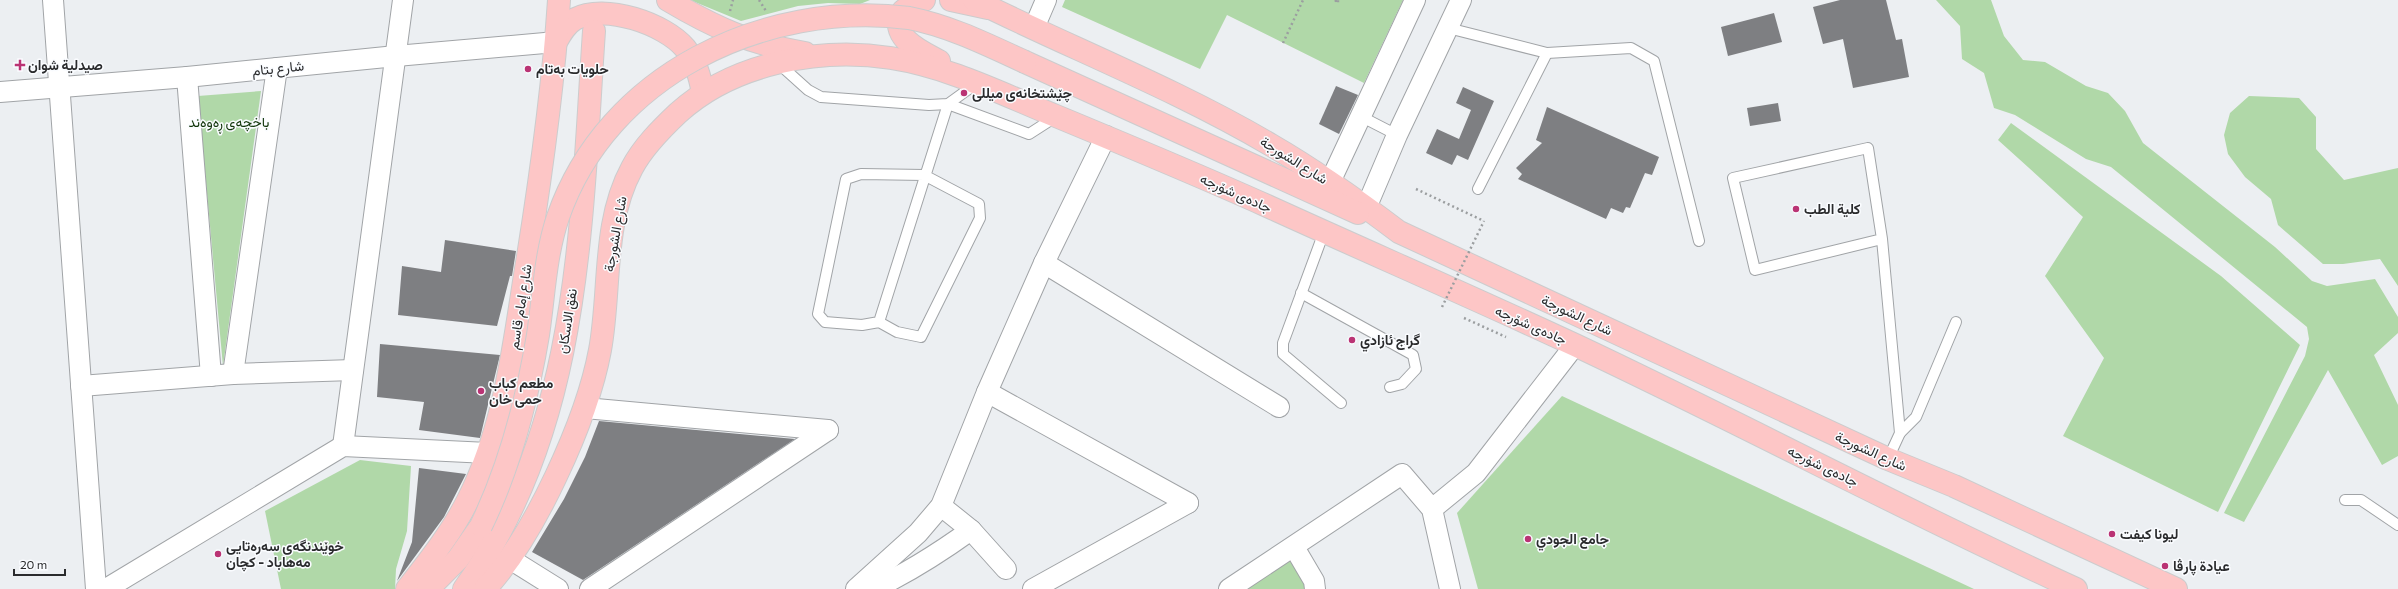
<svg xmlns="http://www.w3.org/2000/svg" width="2398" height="589" font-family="Commissioner,Vazirmatn,sans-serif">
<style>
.green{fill:#b0d8a8}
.building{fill:#7e7f82}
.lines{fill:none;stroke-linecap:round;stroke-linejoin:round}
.lane-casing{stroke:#a1a4a7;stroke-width:12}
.street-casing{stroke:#a1a4a7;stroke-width:22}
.primary-casing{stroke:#cccccd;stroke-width:24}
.path{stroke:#9b9ea0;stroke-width:2.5;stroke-dasharray:2 3;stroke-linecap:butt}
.lane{stroke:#fff;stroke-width:10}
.street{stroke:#fff;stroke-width:20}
.primary{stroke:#fdc6c6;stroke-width:22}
.primary-bridge-casing{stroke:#cccccd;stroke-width:24;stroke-linecap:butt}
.path-bridge{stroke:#9b9ea0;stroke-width:2.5;stroke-dasharray:2 3;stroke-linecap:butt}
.primary-bridge{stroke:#fdc6c6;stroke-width:22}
.poi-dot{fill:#ba3374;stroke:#fafcff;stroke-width:1.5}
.labels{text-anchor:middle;stroke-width:3;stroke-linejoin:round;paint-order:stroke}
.poi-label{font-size:14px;font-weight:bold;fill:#2a2b2d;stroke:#fafcff;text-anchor:start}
.street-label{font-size:14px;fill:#2a2b2d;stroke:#fafcff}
.park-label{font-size:14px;fill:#13370c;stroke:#fafcff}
</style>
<rect width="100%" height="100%" fill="#eceff2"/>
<g class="green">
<path d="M690,0H870L860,4L828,3L798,6L741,21Z"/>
<path d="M1065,0H1403L1364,83L1227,15L1200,69L1062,7Z"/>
<path d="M1936,0H1991L2004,36L2023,60L2045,62L2086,86L2108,93L2125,111L2143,143L2275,247L2312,281L2327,286L2375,279L2398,317V333L2374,355L2398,405V456L2382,465L2328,370L2244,522L2224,513L2305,356L2309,339L2307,327L2111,167L2086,159L2015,115L1994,108L1984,73L1962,59L1960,26Z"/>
<path d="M261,91L223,366L198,96Z"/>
<path d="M2249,96L2299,98L2316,117V149L2344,180L2398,168V286L2380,259L2343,264H2323L2278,225L2271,199L2245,177L2228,154L2224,135L2230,113Z"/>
<path d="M2011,123L2221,276L2300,345L2218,512L2063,436L2104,358L2045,276L2083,217L1998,140Z"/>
<path d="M1562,396L1974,589H1478L1457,513Z"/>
<path d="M360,460L411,466L407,531L396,569L395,589H281L265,511Z"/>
<path d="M1290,559L1309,587L1305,589H1241Z"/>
</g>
<g class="building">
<path d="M1840,0H1886L1896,40L1902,39L1909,77L1853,88L1843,39L1823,44L1813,7Z"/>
<path d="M1774,13L1782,42L1728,56L1721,27Z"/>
<path d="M1336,86L1358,95L1339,134L1319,124Z"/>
<path d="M1463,87L1494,101L1468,160L1457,155L1452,165L1426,153L1437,129L1459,139L1471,110L1456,103Z"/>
<path d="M1778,103L1781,121L1750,126L1747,108Z"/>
<path d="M1547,107L1659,157L1652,175L1645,173L1630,208L1626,207L1623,213L1611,208L1606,219L1518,179L1522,174L1516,168L1542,143L1536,140Z"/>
<path d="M445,240L516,251L512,276H510L497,326L398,315L402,266L441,272Z"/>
<path d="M380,344L500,355L480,438L419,430L424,402L377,397Z"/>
<path d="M599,421L795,439L583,580L532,552L564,499L585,457Z"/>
<path d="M419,468L466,474L444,517L397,581L412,542Z"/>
</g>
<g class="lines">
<g class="lane-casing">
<g id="lane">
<path d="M1448,28L1547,53L1631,48L1654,61L1699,241"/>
<path d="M778,63L808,90L821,97L929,105L948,104L977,83"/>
<path d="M1362,117L1397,135"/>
<path d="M1478,189L1547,53"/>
<path d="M1324,232L1283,343V354L1341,403"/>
<path d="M1882,239L1868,148L1733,178L1755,270L1882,239L1900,433L1888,459"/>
<path d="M1301,293L1413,355L1416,369L1402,384L1390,387"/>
<path d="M879,322L897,332L921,337L980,218L979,204L924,175L861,174L846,179L818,314L825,322L862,325L879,322L948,104L1029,134L1057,116"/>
<path d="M1900,433L1916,417L1956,322"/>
<path d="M2345,500H2361L2398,525"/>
</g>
</g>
<g class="street-casing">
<g id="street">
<path d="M53,0L96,589"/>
<path d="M1034,28L1046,0"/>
<path d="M187,77L211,376"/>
<path d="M0,92L187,77L396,56L556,42"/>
<path d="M1330,182L1415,0"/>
<path d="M1366,208L1397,135L1461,0"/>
<path d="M1044,263L1279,407"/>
<path d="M233,374L277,68"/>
<path d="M81,386L233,374L353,370"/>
<path d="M987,392L1188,503"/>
<path d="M585,408L828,430"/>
<path d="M343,446L403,0"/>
<path d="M941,506L971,530L1006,569"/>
<path d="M1432,509L1476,473L1575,345"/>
<path d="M1294,547L1314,581L1315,589"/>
<path d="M510,559L558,589"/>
<path d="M106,589L343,446L488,453"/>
<path d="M590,589L828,430"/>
<path d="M856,589L918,533L941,506L987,392L1044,263L1106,136"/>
<path d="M873,589C908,573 939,553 971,530"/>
<path d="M1033,589L1188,503"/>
<path d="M1229,589L1402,474L1432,509L1450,589"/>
</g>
</g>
<g class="primary-casing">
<g id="primary">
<path d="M668,0C715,28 751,44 805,53"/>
<path d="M924,0L912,4L903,11C887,37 922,52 939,61"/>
<path d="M951,0L988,8"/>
<path d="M974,0C1073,49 1176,89 1271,145C1316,171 1358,201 1399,232L1888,459L1954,486L2176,589"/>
<path d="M556,42C561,33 566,24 575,19C605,3 665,24 685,48C696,62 700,77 703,93"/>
<path d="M1025,62L1358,213"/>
<path d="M407,589C429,561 452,532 468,500C504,429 513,352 525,275C540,183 553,92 559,0"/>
<path d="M428,589L458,559L481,526"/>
<path d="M464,589C581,429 581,221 594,31"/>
<path d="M485,589C534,537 587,420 600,350C611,290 602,223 632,168C643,147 661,129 678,113C733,63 819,47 891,58C949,67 1002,94 1056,116C1126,145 1196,174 1265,205C1368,252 1472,297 1575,345C1743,424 1907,512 2076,589"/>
</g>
</g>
<g class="path">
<path d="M759,0L766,11"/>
<path d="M1335,0L1338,3V0"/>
<path d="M730,11L733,0"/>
<path d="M1283,43L1303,0"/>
<path d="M1416,189L1484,221"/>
<path d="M1464,318L1506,337"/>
</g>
<use href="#lane" class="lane"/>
<use href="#street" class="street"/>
<use href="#primary" class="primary"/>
<g class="primary-bridge-casing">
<path id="primary-bridge" d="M481,526C510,466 527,401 538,335C544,295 545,256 558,217C607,75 764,0 909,18C950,26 988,45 1025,62"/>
</g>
<path class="path-bridge" d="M1442,307L1484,221"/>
<use href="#primary-bridge" class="primary-bridge"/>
</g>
<g class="poi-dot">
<path d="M18 59h4v4h4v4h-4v4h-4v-4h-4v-4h4z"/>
<circle cx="528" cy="69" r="4"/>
<circle cx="964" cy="93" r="4"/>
<circle cx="1796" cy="209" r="4"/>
<circle cx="1352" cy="340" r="4"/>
<circle cx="481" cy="391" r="4"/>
<circle cx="2112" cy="534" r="4"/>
<circle cx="1528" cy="539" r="4"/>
<circle cx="218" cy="554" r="4"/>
<circle cx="2165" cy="566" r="4"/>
</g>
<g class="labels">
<g class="poi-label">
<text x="28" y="70">صيدلية شوان</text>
<text x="536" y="74">حلویات بەتام</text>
<text x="972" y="98">چێشتخانەی میللی</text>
<text x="1804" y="214">كلية الطب</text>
<text x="1360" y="345">گراج ئازادي</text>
<text x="489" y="388">مطعم كباب<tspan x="489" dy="16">حمى خان</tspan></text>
<text x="2120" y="539">ليونا كيفت</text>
<text x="1536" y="544">جامع الجودي</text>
<text x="226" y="551">خوێندنگەی سەرەتایی<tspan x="226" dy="16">مەهاباد - کچان</tspan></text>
<text x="2173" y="571">عيادة پارڤا</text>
</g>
<g class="street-label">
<text transform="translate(278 68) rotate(-6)" y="5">شارع بتام</text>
<text transform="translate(1294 160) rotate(32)" y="5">شارع الشورجة</text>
<text transform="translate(1236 193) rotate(24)" y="5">جادەی شۆرجە</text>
<text transform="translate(615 234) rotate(-80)" y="5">شارع الشورجة</text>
<text transform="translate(520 307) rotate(-81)" y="5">شارع إمام قاسم</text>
<text transform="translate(1577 315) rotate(25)" y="5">شارع الشورجة</text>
<text transform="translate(567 321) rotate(-81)" y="5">نفق الاسكان</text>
<text transform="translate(1531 325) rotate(24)" y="5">جادەی شۆرجە</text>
<text transform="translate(1871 451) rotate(24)" y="5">شارع الشورجة</text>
<text transform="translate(1823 466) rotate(26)" y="5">جادەی شۆرجە</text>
</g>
<g class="park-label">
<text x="229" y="127">باخچەی ڕەوەند</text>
</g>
</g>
<path d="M14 569v6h51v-6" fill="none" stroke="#2a2b2d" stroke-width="2"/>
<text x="20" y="569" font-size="12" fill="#2a2b2d" stroke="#fafcff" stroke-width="3" paint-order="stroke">20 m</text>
</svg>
